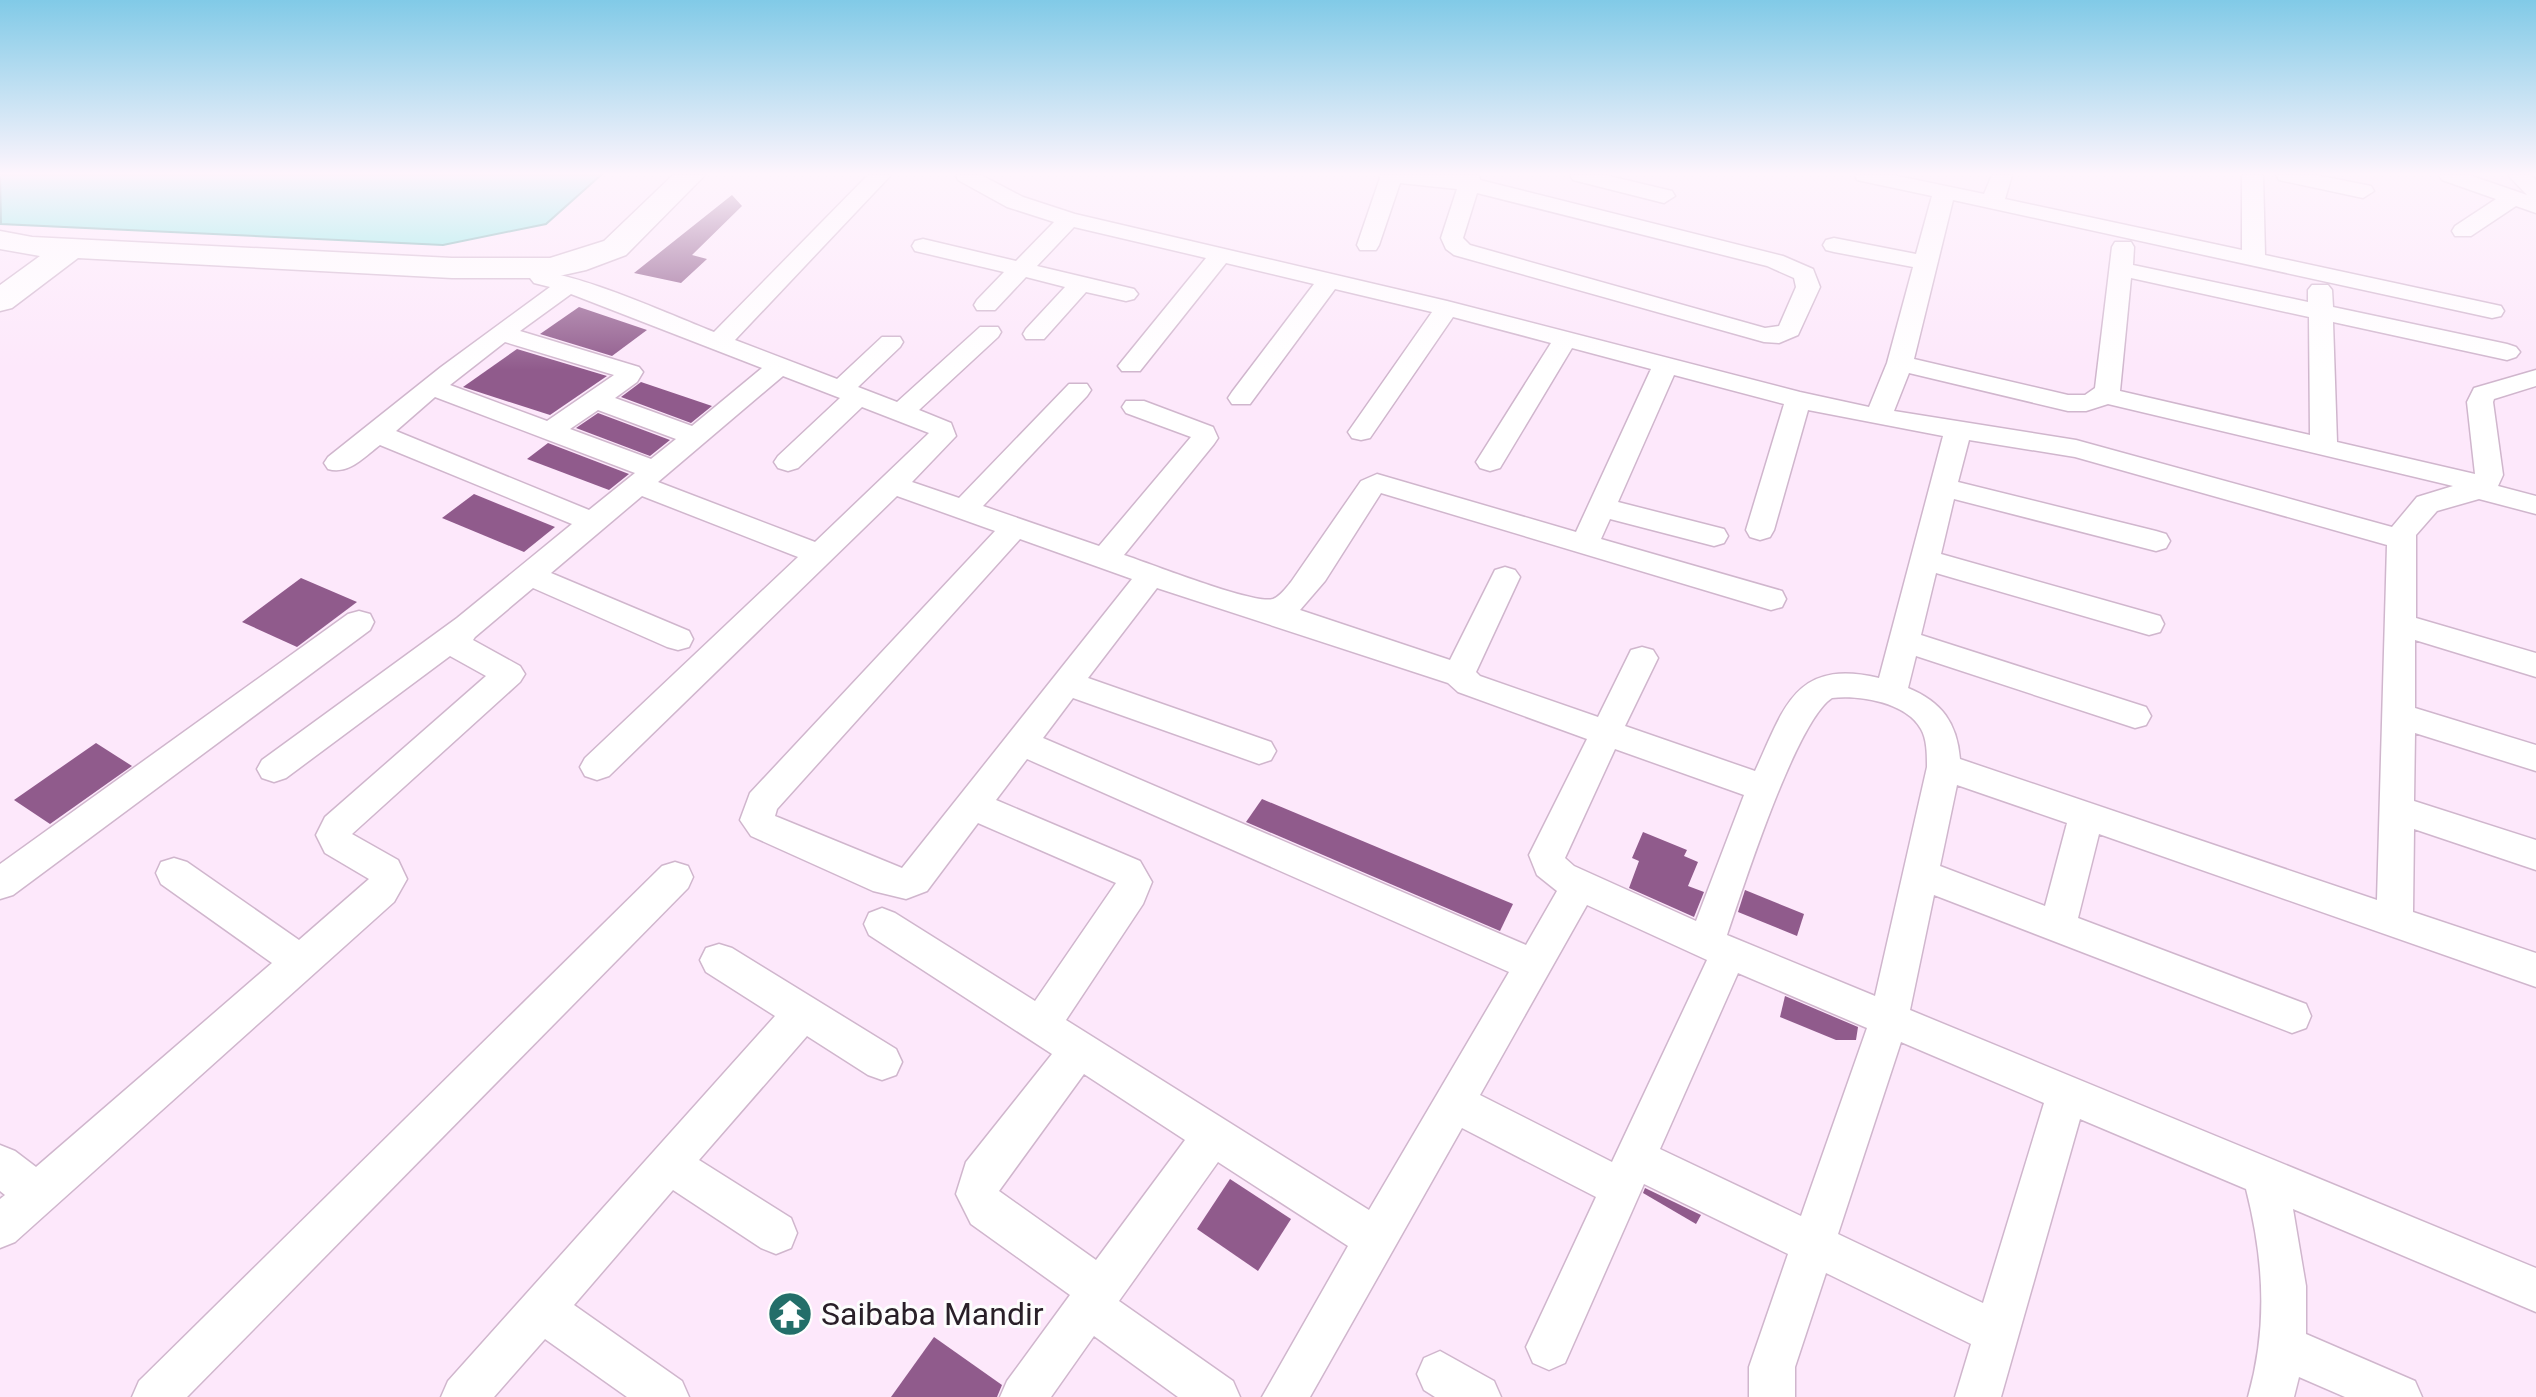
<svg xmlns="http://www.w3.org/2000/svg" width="2536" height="1397" font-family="Roboto,sans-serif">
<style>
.water{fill:#86ece5;stroke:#6aaeac;stroke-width:2}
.building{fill:#905b8c}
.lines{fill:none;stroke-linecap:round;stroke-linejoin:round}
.minor-casing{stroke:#d0b6cd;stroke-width:3}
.secondary-casing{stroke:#d0b6cd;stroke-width:3}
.minor{fill:#fff;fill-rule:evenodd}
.secondary{fill:#fff;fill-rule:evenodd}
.labels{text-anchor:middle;stroke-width:6;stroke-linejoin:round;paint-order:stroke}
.near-poi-label{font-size:32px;fill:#291f28;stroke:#fdfdfd;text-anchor:start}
</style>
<rect width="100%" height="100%" fill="#fde8fb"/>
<path class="water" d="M0,175H601L546,224L443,245L1,224Z"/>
<g class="building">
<path d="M732,195L742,206L692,255L707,259L681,283L634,273Z"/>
<path d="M579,307L647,330L612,356L540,334Z"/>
<path d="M517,349L607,376L550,415L463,387Z"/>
<path d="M641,382L712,406L691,423L621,397Z"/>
<path d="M598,413L670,440L650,456L576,428Z"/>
<path d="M548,443L629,474L609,490L527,459Z"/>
<path d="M474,494L555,527L524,552L442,518Z"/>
<path d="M301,578L357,602L297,647L242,622Z"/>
<path d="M96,743L132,766L50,824L14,800Z"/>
<path d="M1262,799L1513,904L1500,931L1246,822Z"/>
<path d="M1643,832L1687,850L1684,856L1698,862L1688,886L1704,892L1694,917L1629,888L1639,861L1632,858Z"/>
<path d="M1745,890L1804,914L1797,936L1738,912Z"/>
<path d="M1785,996L1858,1027L1856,1040H1836L1780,1017Z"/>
<path d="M1230,1179L1291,1219L1258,1271L1197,1229Z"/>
<path d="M1645,1188L1701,1215L1696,1224L1643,1193Z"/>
<path d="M934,1337L1002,1385L997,1397H891Z"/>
</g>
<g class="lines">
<g class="minor-casing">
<g id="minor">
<path d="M868,175H891L735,340L837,379L882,337H900L903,342L900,347L858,387L897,402L980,327H998L1001,332L998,337L919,410L951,423L956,436L912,482L959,498L1069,384H1087L1091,390L1087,396L983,506L1099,546L1191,437L1126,413L1122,407L1126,401H1144L1213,427L1218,438L1214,444L1124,555C1149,563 1254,605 1273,599C1280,596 1286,588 1291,582L1361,481L1377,474L1576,532L1651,369L1572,348L1500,468L1490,471L1480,468L1476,462L1551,343L1453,317L1370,438L1361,440L1352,438L1348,432L1432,312L1335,289L1250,404H1232L1228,398L1232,392L1314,284L1226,263L1140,371H1122L1118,366L1122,361L1206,258L1074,227L1037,266L1134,289L1138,294L1134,299L1126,301L1086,292L1044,339H1026L1023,334L1026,329L1065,287L1026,277L995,310H977L974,305L977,300L1004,272L915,251L912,246L915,241L923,239L1016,261L1054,222L1007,207L958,180L956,175H981L1023,197L1075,214L1447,301L1800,392L1869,407L1887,363L1913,267L1834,252L1826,250L1823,245L1826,240L1834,238L1916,254L1932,196L1857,180L1855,175H1893L1984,194L1992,175H2012L2005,199L2242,250V175H2263L2265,255L2501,306L2504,311L2501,316L2492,318L1953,200L1914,359L2068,395H2085L2095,388L2112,247L2115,242H2131L2134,247L2133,265L2308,302V290L2312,285H2328L2332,290L2333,307L2507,344L2516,347L2520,352L2516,357L2507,360L2333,322L2337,442L2475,474L2467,402L2474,388L2536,370V386L2494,399L2493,402L2503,475L2498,486L2536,496V514L2479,499L2437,511L2416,535V618L2536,653V677L2415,640V708L2536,745V771L2415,733L2414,801L2536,840V870L2414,829L2413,912L2536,953V987L2099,834L2078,918L2306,1004L2311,1016L2306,1028L2292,1033L1934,895L1910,1010L2536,1268V1312L2293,1209L2306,1286V1334L2415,1381L2422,1397H2345L2299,1377L2294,1397H2248C2268,1327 2264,1260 2246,1189L2080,1119L2001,1397H1955L1971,1344L1826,1273L1795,1367V1397H1749V1367L1788,1254L1644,1184L1565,1363L1549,1370L1533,1363L1526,1347L1596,1197L1462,1128L1310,1397H1262L1348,1246L1218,1162L1119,1301L1233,1381L1240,1397H1178L1094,1336L1051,1397H1000L1007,1381L1070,1295L971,1224L956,1194L966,1162L1052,1054L869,935L864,924L869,913L882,908L895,913L1035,1001L1116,883L978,823L927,891L906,899L873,891L751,836L740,820L750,793L995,531L897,496L609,776L597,780L585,776L580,767L585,758L798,557L642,496L551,573L689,631L693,639L689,647L678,650L667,647L533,588L475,637L473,640L520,666L525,674L520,682L352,834L398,860L407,879L394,902L15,1242L0,1248V1199L5,1195L0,1191V1145L15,1151L36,1167L272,963L161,884L156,873L161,862L174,858L187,862L299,940L369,879L325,853L316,835L325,817L486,676L450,656L286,778L274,782L262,778L257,769L262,760L457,618L572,524L380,445C364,457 349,475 328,469L324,463L328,457L441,367L550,287L534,283L530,278L534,273C563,266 680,319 714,332ZM2131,278L2309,317L2310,435L2120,391ZM571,294L762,368L692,426L615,398L637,382L643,372L639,367L520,331ZM505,342L614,375L547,421L450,385ZM1909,373L2068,411H2086L2108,404L2453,486L2417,497L2392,527L2076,440L1894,411ZM1674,375L1784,404L1746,530L1750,537L1760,540L1770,537L1774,530L1808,410L1943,436L1879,678C1795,658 1784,708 1755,771L1625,726L1658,658L1653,650L1642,647L1631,650L1598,717L1480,676L1476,672L1520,577L1515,570L1505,567L1495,570L1450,660L1300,610L1325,581L1381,493L1771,610L1782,607L1786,599L1782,591L1601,539L1610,519L1714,546L1724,543L1728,536L1724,529L1618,502ZM783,376L840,398L778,456L774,462L778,468L788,471L798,468L862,407L929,433L815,542L658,482ZM435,397L635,473L589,510L396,431ZM598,410L676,439L651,459L570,429ZM1969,440L2075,457L2387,545L2377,900L1960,759C1957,723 1942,702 1908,688L1916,656L2135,728L2146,725L2151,716L2146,707L1921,635L1936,573L2149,635L2160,632L2164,624L2160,616L1941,554L1954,499L2156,551L2166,548L2170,541L2166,534L2156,531L1958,482ZM1020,539L1132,579L902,868L775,816L777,809ZM1157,588L1448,683L1458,692L1587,739L1529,855L1537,875L1557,891L1526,945L1043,738L1073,698L1259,764L1271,760L1276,751L1271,742L1088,678ZM1832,698C1859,695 1906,702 1921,729C1927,739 1927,755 1927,767L1875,996L1727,935C1743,888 1796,721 1832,698ZM1615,749L1744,795L1696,921L1574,866L1565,858ZM1027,759L1509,972L1369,1210L1066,1020L1143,904L1152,882L1140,861L996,800ZM1957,785L2067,823L2045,906L1940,866ZM1587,905L1707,960L1612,1162L1480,1095ZM1738,973L1867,1028L1801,1216L1660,1149ZM1901,1042L2044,1103L1983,1303L1838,1234ZM1084,1074L1185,1140L1096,1260L999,1191Z"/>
<path d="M1379,175H1479L1480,180L1783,256L1813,269L1820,287L1798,335L1779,343L1764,342L1454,255L1446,249L1441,238L1457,189L1400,183L1379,245L1376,250H1360L1357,245L1380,178ZM1477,193L1767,266L1794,278L1796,287L1779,326L1765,328L1470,245L1463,238Z"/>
<path d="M1570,175H1605L1672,191L1675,196L1664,203L1573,180Z"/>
<path d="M2276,175H2316L2371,186L2374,191L2363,198L2279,180Z"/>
<path d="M2439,175H2469L2527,195L2508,175H2531L2536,180V213L2516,206L2471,236H2455L2452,231L2455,226L2496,199L2442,180Z"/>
<path d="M359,611L370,614L374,622L370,630L13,895L0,899V864L348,614Z"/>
<path d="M675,862L688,866L693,877L688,888L187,1397H132L139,1381L662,866Z"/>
<path d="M719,944L732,948L896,1049L902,1062L896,1075L882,1080L868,1075L807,1036L699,1160L791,1218L797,1233L791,1248L776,1254L761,1248L673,1190L574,1305L682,1381L689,1397H627L545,1339L494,1397H441L448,1381L775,1016L706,972L700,960L706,948Z"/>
<path d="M1440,1351L1494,1381L1501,1397H1435L1424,1390L1417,1374L1424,1358Z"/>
</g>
</g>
<g class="secondary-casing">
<path id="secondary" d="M673,175H705L626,255L586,270L550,278H452L78,258L12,308L0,311V285L40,256L0,249V231L32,237L452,258H550L604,241Z"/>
</g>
<use href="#minor" class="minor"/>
<use href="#secondary" class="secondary"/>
</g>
<linearGradient id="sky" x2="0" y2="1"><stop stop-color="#81cae7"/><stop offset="0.47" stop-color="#fef5fd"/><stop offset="1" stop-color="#fef5fd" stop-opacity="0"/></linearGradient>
<rect width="2536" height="370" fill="url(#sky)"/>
<defs>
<g id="temple-disc" transform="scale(2.3)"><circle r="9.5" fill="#236e69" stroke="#fdfdfd"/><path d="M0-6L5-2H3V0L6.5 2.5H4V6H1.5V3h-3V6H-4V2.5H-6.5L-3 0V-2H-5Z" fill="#fff"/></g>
</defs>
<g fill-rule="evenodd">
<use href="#temple-disc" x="790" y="1314"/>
</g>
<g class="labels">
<g class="near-poi-label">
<text x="821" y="1325">Saibaba Mandir</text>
</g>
</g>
</svg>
